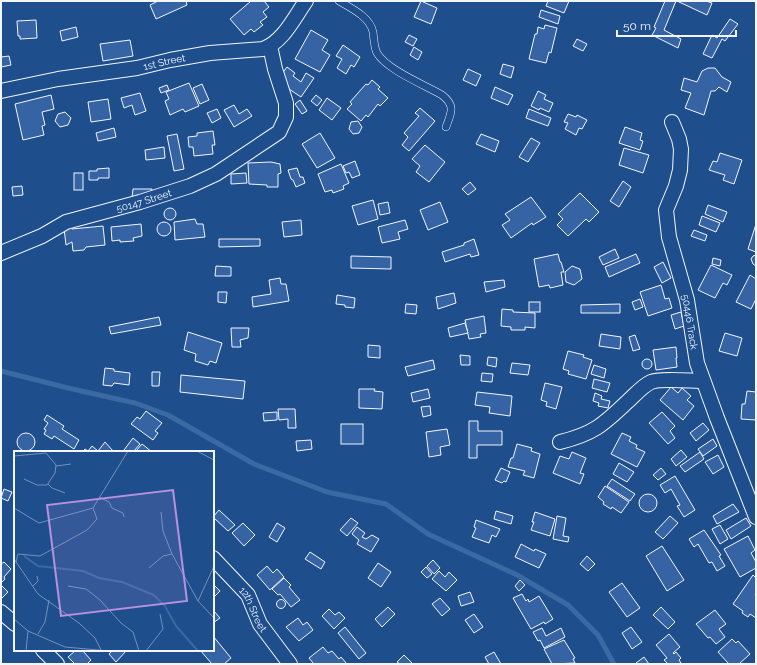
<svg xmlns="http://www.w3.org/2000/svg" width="757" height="665" font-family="Raleway,sans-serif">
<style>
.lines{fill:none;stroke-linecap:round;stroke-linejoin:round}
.stream{stroke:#3b69a3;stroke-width:5}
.building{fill:#3563a3;stroke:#f2f6ff}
.lane-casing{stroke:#f2f6ff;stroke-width:8}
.street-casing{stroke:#f2f6ff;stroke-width:16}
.lane{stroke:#1f4e8c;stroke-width:7}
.street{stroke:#1f4e8c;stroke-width:14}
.labels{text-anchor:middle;stroke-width:3;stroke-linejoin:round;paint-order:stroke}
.street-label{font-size:10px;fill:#f2f6ff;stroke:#1f4e8c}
.inset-river{fill:none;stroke:#3b69a3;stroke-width:2}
.inset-road{fill:none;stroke:#7391ba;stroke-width:1}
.view{fill:#b691df;fill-opacity:0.15;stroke:#b691df;stroke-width:2}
.inset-edge{fill:none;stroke:#f2f6ff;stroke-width:2}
</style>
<rect width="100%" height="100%" fill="#1f4e8c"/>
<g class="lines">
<path class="stream" d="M1,371L68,388L135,403L168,415L254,464L327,492L386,504L428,534L517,575L568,605L598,635L614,664"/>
</g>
<g class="building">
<path d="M158,1H186L187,5L156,19L150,5Z"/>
<path d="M251,1H264L269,7L263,12L267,17L260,22L263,25L254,32L251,29L244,35L230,19Z"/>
<path d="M421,1L437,8L431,24L414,17Z"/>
<path d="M548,1H569L564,13L546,6Z"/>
<path d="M665,1H676L664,30L681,39L678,48L652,35L656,28L654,27Z"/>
<path d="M677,1H706L712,3L707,15Z"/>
<path d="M541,10L560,16L558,24L539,17Z"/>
<path d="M730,19L738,24L725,41L722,39L712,58L703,54L712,35L717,38Z"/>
<path d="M36,20L37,38L20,39V36H18L17,21Z"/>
<path d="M545,25L557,28L551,53L549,52L546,63L529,59L535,34H537L538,27L544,29Z"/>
<path d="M76,27L78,37L62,41L60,31Z"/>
<path d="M311,30L328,40L322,50L330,55L320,72L295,59Z"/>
<path d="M409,35L417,39L413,46L405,42Z"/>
<path d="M577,39L587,44L583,51L573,46Z"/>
<path d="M130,40L133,56L103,61L100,44Z"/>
<path d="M343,45L360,57L354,67L351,65L346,74L337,68L342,59L336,56Z"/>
<path d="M414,47L422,52L418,60L410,55Z"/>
<path d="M9,56L11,65L1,67V57Z"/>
<path d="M503,64L514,67L511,78L500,74Z"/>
<path d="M287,67L295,73L293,76L301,82L306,73L314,78L301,97L283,85L281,75Z"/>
<path d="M708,68H715L722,77L731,82L727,92L719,87L715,91H711L704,115L685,108L691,93L681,90L684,78L697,82L702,71Z"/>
<path d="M468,69L481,75L476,86L463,80Z"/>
<path d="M372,80L380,87L378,89L388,98L380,106L378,104L368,117L366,115L361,121L347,109L352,104L350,102L366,84L368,85Z"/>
<path d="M189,83L199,106L185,112L183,109L170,115L165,101L169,99L166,92Z"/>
<path d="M202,84L209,100L200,104L193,88Z"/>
<path d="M167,85L169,90L161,93L159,88Z"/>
<path d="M495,87L513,95L508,105L491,98Z"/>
<path d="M538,91L546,95L544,99L553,103L549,112L540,108L539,110L531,106Z"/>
<path d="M140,93L146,111L135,115L132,105L124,108L121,98Z"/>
<path d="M51,95L54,109L42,112L45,125L42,126L44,135L23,140L15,104Z"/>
<path d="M316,95L322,100L317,106L311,101Z"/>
<path d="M327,98L341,108L332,120L319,110Z"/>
<path d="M108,99L111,119L91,122L88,102Z"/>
<path d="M300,100L307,111L302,114L295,104Z"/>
<path d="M234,105L239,114L247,109L252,116L234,127L224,110Z"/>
<path d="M420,108L435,121L409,151L402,145L408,137L404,133L419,116L415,113Z"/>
<path d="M217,109L221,118L212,123L207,113Z"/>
<path d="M529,109L551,118L548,126L526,118Z"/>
<path d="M65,112L71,118L68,125L60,127L55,121L58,114Z"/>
<path d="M568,114L576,117L577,115L587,120L582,129L579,128L576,135L565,129L568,123L564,122Z"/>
<path d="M358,121L362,127L359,133L353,134L349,129L351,122Z"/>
<path d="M625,127L642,133L640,140L643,141L640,150L619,143Z"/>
<path d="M114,128L116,137L98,141L96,133Z"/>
<path d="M213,131L215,145H212L213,154L194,156L193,147H189L188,137L197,136V133Z"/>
<path d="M320,133L335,158L317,168L302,144Z"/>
<path d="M177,134L184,169L174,171L167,136Z"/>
<path d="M481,134L499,141L495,152L476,144Z"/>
<path d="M531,138L540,143L528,162L519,157Z"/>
<path d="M425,145L445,162L429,182L416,172L420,166L412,159Z"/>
<path d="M164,147L165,158L146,160L145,150Z"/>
<path d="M624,148L649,155L643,173L619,165Z"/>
<path d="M720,153L742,160L734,184L723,180L725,175L709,170L713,161L717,162Z"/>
<path d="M355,161L360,175L352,178L349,172L346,173L343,166Z"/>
<path d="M271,162L280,164L281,173L278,174V187H267V185L249,184L248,163Z"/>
<path d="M341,164L349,183L343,186L344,189L333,193L332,190L325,192L318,174Z"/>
<path d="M109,168V178H98V180H89V171H97V169Z"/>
<path d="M297,168L300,177H303L305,183L296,187L293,180L291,179L288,170Z"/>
<rect x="74" y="173" width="9" height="17"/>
<path d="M246,173L247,183L231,184V174Z"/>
<path d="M623,181L631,187L619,207L610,201Z"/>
<path d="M470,182L476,189L468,195L462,189Z"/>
<path d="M22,186L23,195L13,196L12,187Z"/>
<path d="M133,189H152V197H132Z"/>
<path d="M580,193L599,212L589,222L586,219L568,236L557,225L563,219L558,214Z"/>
<path d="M531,197L546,217L533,225L532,223L511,238L502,225L510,220L505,214Z"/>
<path d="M373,200L378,219L358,225L352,206Z"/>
<path d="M388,202L390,213L380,215L378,204Z"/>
<path d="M440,202L448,222L428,230L420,210Z"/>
<path d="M708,205L727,212L723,222L705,214Z"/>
<circle cx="170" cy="214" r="6"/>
<path d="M702,216L720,223L716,232L699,225Z"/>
<path d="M195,219L197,224H203L205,237L175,240L174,222Z"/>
<path d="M301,220L302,235L284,237L282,222Z"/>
<path d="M405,220L408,229L398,232L400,239L382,243L378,227Z"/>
<circle cx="164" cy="229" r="7"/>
<path d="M141,224L142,236L133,238L134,241L120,242V240L112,241L111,227Z"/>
<path d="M756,224V252L748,249Z"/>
<path d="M103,226L105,245L86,247L84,250L73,251L72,242L66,245L64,228L72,227V229Z"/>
<path d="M694,230L707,235L705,241L691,236Z"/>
<path d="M219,239H260V246L219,247Z"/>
<path d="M474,239L479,255L471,257L470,254L445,262L442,252L464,245V243Z"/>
<path d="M615,249L619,258L603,265L599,257Z"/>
<path d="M558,254L560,262H561L564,272H561L563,285L550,288L549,285L539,287L534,259Z"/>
<path d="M636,254L640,263L609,277L605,267Z"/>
<path d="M756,255V266L753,264L751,259L753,256Z"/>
<path d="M351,256L391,257V269L351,268Z"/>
<path d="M713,258L721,260L720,266L712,264Z"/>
<path d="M663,262L671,278L662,283L654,267Z"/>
<path d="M711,265L732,275L727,285L723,283L715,298L698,290Z"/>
<path d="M216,266L231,267V276H215Z"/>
<path d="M572,266L580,269L582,279L574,285L566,282L565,272Z"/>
<path d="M750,275L756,279V299L751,309L736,302Z"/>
<path d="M280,278L281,284H286L289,301L253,307L252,297L271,294L269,280Z"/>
<path d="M504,280L505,287L486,292L484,282Z"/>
<path d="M661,285L665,299L669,298L672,308L648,316L640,292Z"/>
<path d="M218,292H227L226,303L218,302Z"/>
<path d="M454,293L456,303L438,309L436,297Z"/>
<path d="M337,295L355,298L354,308L345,307V305L336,304Z"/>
<path d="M640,299L643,307L635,310L632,302Z"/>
<rect x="529" y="302" width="11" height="10"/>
<path d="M406,304L417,305L416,314L405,313Z"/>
<path d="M620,304V313H581V305Z"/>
<path d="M502,309L513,310V312L535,313V328L525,327V330H511V327L501,326Z"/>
<path d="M681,312L684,326L675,329L671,315Z"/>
<path d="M484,316L486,333L480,334L481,337L469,339L465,320Z"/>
<path d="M159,317L161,325L111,334L109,327Z"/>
<path d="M465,323L468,333L450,337L448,328Z"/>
<path d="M231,328H249L248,338L240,340L241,347H232Z"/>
<path d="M188,332L222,343L216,363L210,361L208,365L195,361L196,354L184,350Z"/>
<path d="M725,333L742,338L737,356L719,351Z"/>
<path d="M601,334L621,337L620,349L599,346Z"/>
<path d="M635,335L640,349L633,351L629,337Z"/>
<path d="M368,345L380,346V358L368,357Z"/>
<path d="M676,347L677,358H676L677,367L656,370L653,350Z"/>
<path d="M568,351L584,355L583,357L592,360L586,379L568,374L569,371L563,369Z"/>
<path d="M460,355L470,356V365H461Z"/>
<path d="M488,357L497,358L496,367L487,365Z"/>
<circle cx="647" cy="364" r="5"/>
<path d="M433,360L435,369L408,376L405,367Z"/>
<path d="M512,363L530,365L528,375L510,373Z"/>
<path d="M594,365L606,369L604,378L591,374Z"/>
<path d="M105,368L114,369V371L130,373L129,385L114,383L112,386L103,385Z"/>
<path d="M152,372H160L159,386H152Z"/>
<path d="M482,373L493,374L492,382L481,381Z"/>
<path d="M181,375L245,381L243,399L180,392Z"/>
<path d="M594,379L610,383L607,392L592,388Z"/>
<path d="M545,383L562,387L556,409L546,406L547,402L541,400Z"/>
<path d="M671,387L678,393L682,388L691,396L687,400L694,406L683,420L660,400Z"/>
<path d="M359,389H375L374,391L383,392L382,409L359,408Z"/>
<path d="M428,389L430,398L413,402L411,393Z"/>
<path d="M747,391L756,392V420L741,419L742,404H745Z"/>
<path d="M477,392L512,396L510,416L489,413L490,407L475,405Z"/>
<path d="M595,393L602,396L601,399L610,401L608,408L598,406L599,403L593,401Z"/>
<path d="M430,406L431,415L423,417L421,407Z"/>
<path d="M278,409H295L296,428H288V419L279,420Z"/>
<path d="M146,411L162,423L155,431L158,433L153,440L131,424L137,417L140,419Z"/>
<path d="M277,412V420L264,421L263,413Z"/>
<path d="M662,412L675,426L670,431L675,438L668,444L649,423Z"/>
<path d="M47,415L64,426L62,429L79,440L74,449L54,436L52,439L44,434L46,430L44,429L48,423L44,420Z"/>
<path d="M469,421H478V431H502V445H477V458H469Z"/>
<path d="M703,423L709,430L696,441L690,433Z"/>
<rect x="341" y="424" width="22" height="20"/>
<path d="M447,429L450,445L440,447L441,455L429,457L426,432Z"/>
<circle cx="26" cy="442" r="9"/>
<path d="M622,433L631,437L629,441L637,445L636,448L645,452L637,467L611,454Z"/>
<path d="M133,438L140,444L133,452H126L124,450Z"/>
<path d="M713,439L717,446L703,456L698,449Z"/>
<path d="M311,440L312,449L297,451L296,441Z"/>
<path d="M105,442L114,452H82L85,449L88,451L92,446L98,451Z"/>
<path d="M142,444L152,452H135Z"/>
<path d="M517,444L532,448L531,451L540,454L534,478L523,475L525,471L508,467L511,458H513Z"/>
<path d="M681,450L687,457L676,466L671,459Z"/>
<path d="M572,452L586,458L580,473L584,474L580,484L553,473L560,456L569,459Z"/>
<path d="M700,452L704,459L685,472L680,466Z"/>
<path d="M718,455L724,467L713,474L705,462Z"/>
<path d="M619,463L634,472L627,482L613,474Z"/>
<path d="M501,468L510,472L506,482L504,481L502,483L495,480Z"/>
<path d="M661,468L666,474L658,480L653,475Z"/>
<path d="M675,476L695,510L684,517L677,506L680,505L671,489L665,493L660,485Z"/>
<path d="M612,479L635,494L630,501L607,486Z"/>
<path d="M605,486L629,502L621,513L612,507L611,509L603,504L604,502L598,497Z"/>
<path d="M4,489L12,492L8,501L1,498Z"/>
<circle cx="648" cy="503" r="9"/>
<path d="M733,504L739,512L717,524L713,516Z"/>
<path d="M219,510L235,525L228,531L213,517Z"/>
<path d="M496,511L513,516L511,524L494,519Z"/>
<path d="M535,512L555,519L550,536L531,530L534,522H532Z"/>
<path d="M557,516L566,518L563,536L569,537L568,542L553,539Z"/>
<path d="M670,516L678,523L663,539L655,532Z"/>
<path d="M351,518L358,523L347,536L340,530Z"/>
<path d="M746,518L751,526L731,539L726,530Z"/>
<path d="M476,520L500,529L496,537L492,535L489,543L472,537L476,528L474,527Z"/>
<path d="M243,523L255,535L244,546L232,533Z"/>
<path d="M277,523L285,528L277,542L269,537Z"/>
<path d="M720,525L728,539L720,544L712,529Z"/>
<path d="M357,527L365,533L362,537L366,539L372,535L379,539L371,552L357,544L359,540L352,534Z"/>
<path d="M704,530L721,555L719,556L725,566L717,571L712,562L709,563L698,544L694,547L689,539Z"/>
<path d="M748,536L755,550L751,553L756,562V568L740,577L724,549Z"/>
<path d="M521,544L534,551L535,549L546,554L539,568L515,557Z"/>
<path d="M662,546L684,580L667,591L646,556Z"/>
<path d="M310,552L325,562L321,569L305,559Z"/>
<path d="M587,556L595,564L588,571L580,564Z"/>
<path d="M433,560L440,568L434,574L427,566Z"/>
<path d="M4,562L11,569L4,577L5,579L1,583V564Z"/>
<path d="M378,563L391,572L381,587L368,578Z"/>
<path d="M267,566L273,573L277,569L284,577L270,590L257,575Z"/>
<path d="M426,567L432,574L427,578L421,572Z"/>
<path d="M439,571L445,577L449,572L457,580L446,591L432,579Z"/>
<path d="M753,575L756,578V593L755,595L756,596V618L750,614L748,617L742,613L743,611L733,604Z"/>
<path d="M284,578L291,585L289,587L300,600L291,607L280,594L278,595L272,589Z"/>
<path d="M520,580L525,585L519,591L515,586Z"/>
<path d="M622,583L640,608L627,617L609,592Z"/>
<path d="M213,584L220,591L213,598Z"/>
<path d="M1,585L8,592L2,598L1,597Z"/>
<path d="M470,592L474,602L461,606L458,596Z"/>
<path d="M522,594L526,601L528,599L529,602L539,596L553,619L545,624L544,622L531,629L513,598Z"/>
<path d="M440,598L450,609L442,616L432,604Z"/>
<circle cx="281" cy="604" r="4.5"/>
<path d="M388,607L395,614L382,627L375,619Z"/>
<path d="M661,607L675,622L668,629L653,615Z"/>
<path d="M329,609L335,615L339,612L345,618L334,629L322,616Z"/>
<path d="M213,610L220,618L213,623Z"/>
<path d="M715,610L726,624L719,629L725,637L716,644L710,637L708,638L696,624Z"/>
<path d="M474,614L483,627L474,633L465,620Z"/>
<path d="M298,618L303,625L307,622L313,630L299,641L286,627Z"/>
<path d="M345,627L366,653L359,659L338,633Z"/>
<path d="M631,627L642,642L632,649L622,633Z"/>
<path d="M542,628L546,636L561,628L565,637L544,648L540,640L538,641L533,632Z"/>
<path d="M669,634L680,647L673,653L674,654L676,652L681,658L679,660L681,663L679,664H668L664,660L667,658L656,645Z"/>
<path d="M213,636L231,658L224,664H212L200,650H213Z"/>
<path d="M732,639L736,643L738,641L750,654L739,664H729L718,652Z"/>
<path d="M564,640L575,658L573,659L575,663L552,664L544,649Z"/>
<path d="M323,647L328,653L332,651L339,659L341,657L347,664H314L309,658Z"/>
<path d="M76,650H82L91,660L87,664H75L68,657Z"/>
<path d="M113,650H127L116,662L109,654Z"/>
<path d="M494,652L501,664H489L485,657Z"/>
<path d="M404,655L413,664H400L397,662Z"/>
<path d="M644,657L649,664H637L636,663Z"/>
</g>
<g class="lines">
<g class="lane-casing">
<path id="lane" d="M339,1C351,8 370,17 373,32C374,39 374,47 377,53C387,70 425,85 442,95C456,106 451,113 446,127"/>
</g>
<g class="street-casing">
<g id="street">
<path id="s1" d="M1,91L58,79L137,68L170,60L210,53L263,49C283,42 294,18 306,1"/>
<path id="s2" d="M672,122L679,139L681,149L680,170L676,186L666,210L669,237L687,300L697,363L717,418L756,517"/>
<path id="s3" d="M1,253L42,236L66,222L140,202L190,186L216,174L279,132L286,117V103L275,69L270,46"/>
<path d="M560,442C593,434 603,425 627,402C634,396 642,386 651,382C660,378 691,381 703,381"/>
<path id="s4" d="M213,558L248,595L260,624L290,664"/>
<path d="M1,612L15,624"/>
<path d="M43,650L57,664"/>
</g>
</g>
<use href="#lane" class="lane"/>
<use href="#street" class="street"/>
</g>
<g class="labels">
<g class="street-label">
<text dy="4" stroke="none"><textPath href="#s1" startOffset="166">1st Street</textPath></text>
<text dy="4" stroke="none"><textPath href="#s3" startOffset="153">50147 Street</textPath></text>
<text dy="4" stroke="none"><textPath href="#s2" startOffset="207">50446 Track</textPath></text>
<text dy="4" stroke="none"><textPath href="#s4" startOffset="66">12th Street</textPath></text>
</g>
</g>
<g transform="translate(14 451)">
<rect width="200" height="200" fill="#1f4e8c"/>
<path class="inset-river" d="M10,105L24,115L69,120L85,127L108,131L140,144L151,155L162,175L184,200"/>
<path class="inset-road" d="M183,0L200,9M0,5L32,2L42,14L41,22L33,34H23L10,28M42,15L57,13M34,33L38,37L51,42M85,46L95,51L98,57L109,62L110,66M0,57L25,72L79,57L114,0M147,61L149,80L158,103L184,150L200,167M0,108L24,143L65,172L81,187L87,199M2,111L4,103L26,105L73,79L83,68L79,57M135,117L149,105L158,103M19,135L24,130L23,125M54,135L72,138L86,149L107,172L119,181L125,200M184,150L200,115M0,168L14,180L51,196L95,200M24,183L31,171L35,149M12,200L14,180M132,200L149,178L146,163"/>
<path class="view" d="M159,39L173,150L47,165L33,54Z"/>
<rect width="200" height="200" class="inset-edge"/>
</g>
<rect width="757" height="665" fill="none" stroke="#f2f6ff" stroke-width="4"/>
<path d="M617 30v6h119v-6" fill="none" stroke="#f2f6ff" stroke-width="2"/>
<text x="623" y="30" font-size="12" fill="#f2f6ff" stroke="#1f4e8c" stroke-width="3" paint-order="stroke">50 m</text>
</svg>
